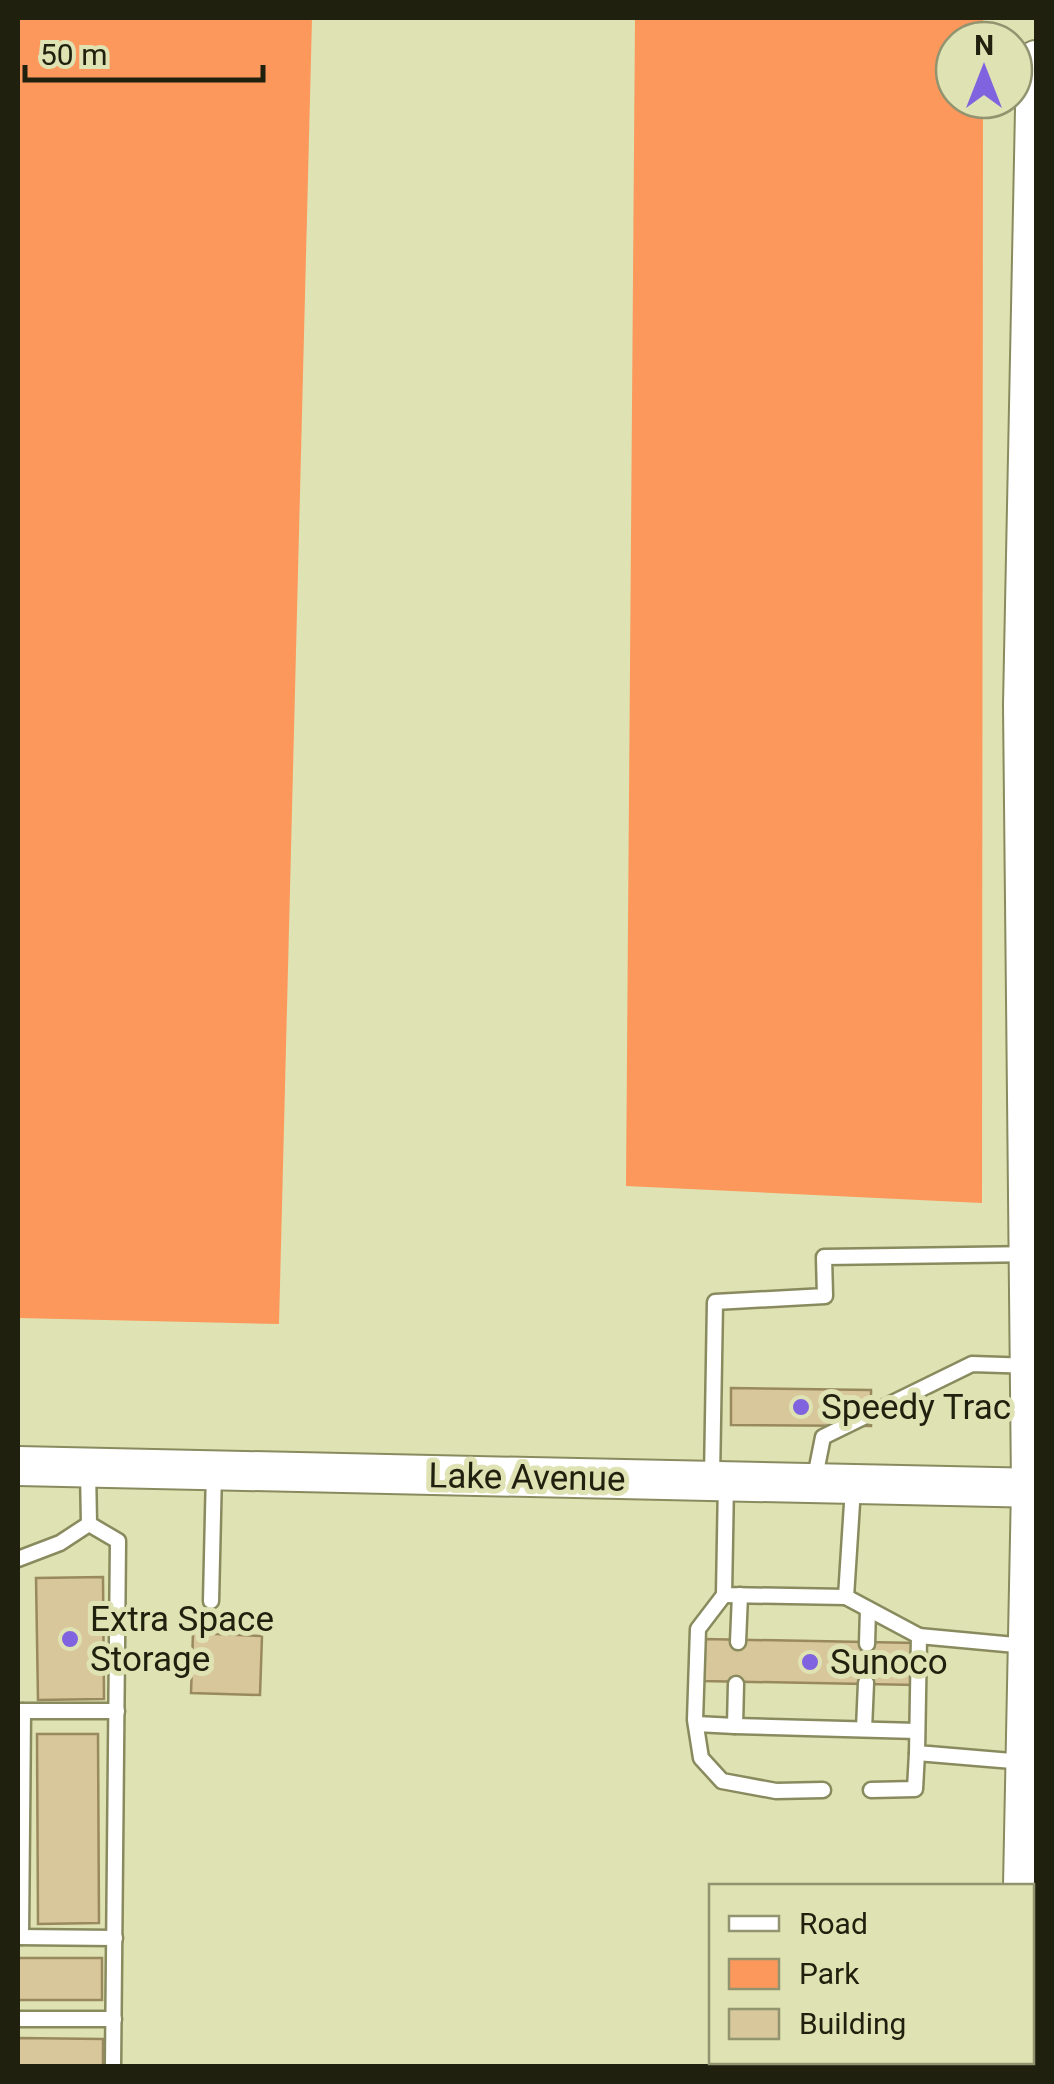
<svg xmlns="http://www.w3.org/2000/svg" width="1054" height="2084" font-family="Roboto,sans-serif">
<style>
.green{fill:#fc985b}
.building{fill:#d7c79a;stroke:#99895e;stroke-width:2.5}
.lines{fill:none;stroke-linecap:round;stroke-linejoin:round}
.lane-casing{stroke:#898b5f;stroke-width:19}
.secondary-casing{stroke:#898b5f;stroke-width:42}
.lane{stroke:#fff;stroke-width:14}
.secondary{stroke:#fff;stroke-width:38}
.poi-dot{fill:#8063de;stroke:#dfe2b2;stroke-width:4}
.labels{text-anchor:middle;stroke-width:10;stroke-linejoin:round;paint-order:stroke}
.poi-label{font-size:35px;fill:#1f200e;stroke:#dfe2b2;text-anchor:start}
.street-label{font-size:35px;fill:#1f200e;stroke:#dfe2b2}
</style>
<rect width="100%" height="100%" fill="#dfe2b2"/>
<g class="green">
<path d="M18,18H312L279,1324L18,1318Z"/>
<path d="M635,18H983V40H954V100H983L982,1203L626,1186Z"/>
</g>
<g class="building">
<path d="M731,1388L871,1390V1426L731,1425Z"/>
<path d="M103,1577L104,1699L38,1700L36,1578Z"/>
<path d="M193,1633L262,1636L260,1695L191,1693Z"/>
<path d="M704,1639L917,1643L916,1685L703,1681Z"/>
<path d="M37,1734H98L99,1923L38,1924Z"/>
<rect x="18" y="1958" width="84" height="42"/>
<path d="M18,2038L103,2039V2066H18Z"/>
</g>
<g class="lines">
<g class="lane-casing">
<g id="lane">
<path d="M712,1478L715,1302L825,1296L824,1257L1029,1254"/>
<path d="M726,1482L724,1595L846,1597L853,1488"/>
<path d="M814,1482L823,1437L972,1364L1029,1366"/>
<path d="M89,1524L118,1541L113,2066"/>
<path d="M18,1559L60,1543L89,1524L88,1469"/>
<path d="M724,1595L698,1629L695,1720L701,1758L722,1781L776,1791L823,1790"/>
<path d="M846,1597L919,1636"/>
<path d="M211,1601L214,1471"/>
<path d="M738,1642L740,1595"/>
<path d="M867,1644L868,1609"/>
<path d="M18,1711H117"/>
<path d="M696,1724L735,1726L736,1684"/>
<path d="M735,1726L917,1731"/>
<path d="M864,1729L866,1683"/>
<path d="M1024,1762L917,1753L919,1636L1027,1646"/>
<path d="M871,1790L915,1789L917,1753"/>
<path d="M18,1937L115,1938"/>
<path d="M21,1937L23,1711"/>
<path d="M18,2019H114"/>
</g>
</g>
<g class="secondary-casing">
<g id="secondary">
<path d="M18,1466L1036,1488"/>
<path d="M1023,1886L1031,1487L1023,705L1036,60"/>
<path d="M1019,2066V2062"/>
</g>
</g>
<use href="#lane" class="lane"/>
<use href="#secondary" class="secondary"/>
</g>
<g class="poi-dot">
<circle cx="801" cy="1407" r="10"/>
<circle cx="70" cy="1639" r="10"/>
<circle cx="810" cy="1662" r="10"/>
</g>
<g class="labels">
<g class="poi-label">
<text x="821" y="1419">Speedy Trac</text>
<text x="90" y="1631">Extra Space<tspan x="90" dy="40">Storage</tspan></text>
<text x="830" y="1674">Sunoco</text>
</g>
<g class="street-label">
<text transform="translate(527 1477) rotate(1)" y="12">Lake Avenue</text>
</g>
</g>
<rect width="1054" height="2084" fill="none" stroke="#1f200e" stroke-width="40"/>
<rect x="709" y="1884" width="325" height="180" fill="#dfe2b2" stroke="#929470" stroke-width="2.5"/>
<rect x="729" y="1916" width="50" height="15" fill="#ffffff" stroke="#929470" stroke-width="2.5"/>
<text x="799" y="1934" font-size="30" fill="#1f200e">Road</text>
<rect x="729" y="1959" width="50" height="30" fill="#fc985b" stroke="#929470" stroke-width="2.5"/>
<text x="799" y="1984" font-size="30" fill="#1f200e">Park</text>
<rect x="729" y="2009" width="50" height="30" fill="#d7c79a" stroke="#929470" stroke-width="2.5"/>
<text x="799" y="2034" font-size="30" fill="#1f200e">Building</text>
<g transform="translate(984 70)"><circle r="48" fill="#dfe2b2" stroke="#929470" stroke-width="2.5"/>
<path d="M0-8L18 38L0 25L-18 38Z" fill="#8063de"/>
<text y="-15" font-size="28" font-weight="bold" text-anchor="middle" fill="#1f200e">N</text>
</g>
<path d="M25 65v15h238v-15" fill="none" stroke="#1f200e" stroke-width="5"/>
<text x="40" y="65" font-size="30" fill="#1f200e" stroke="#dfe2b2" stroke-width="8" paint-order="stroke">50 m</text>
</svg>
